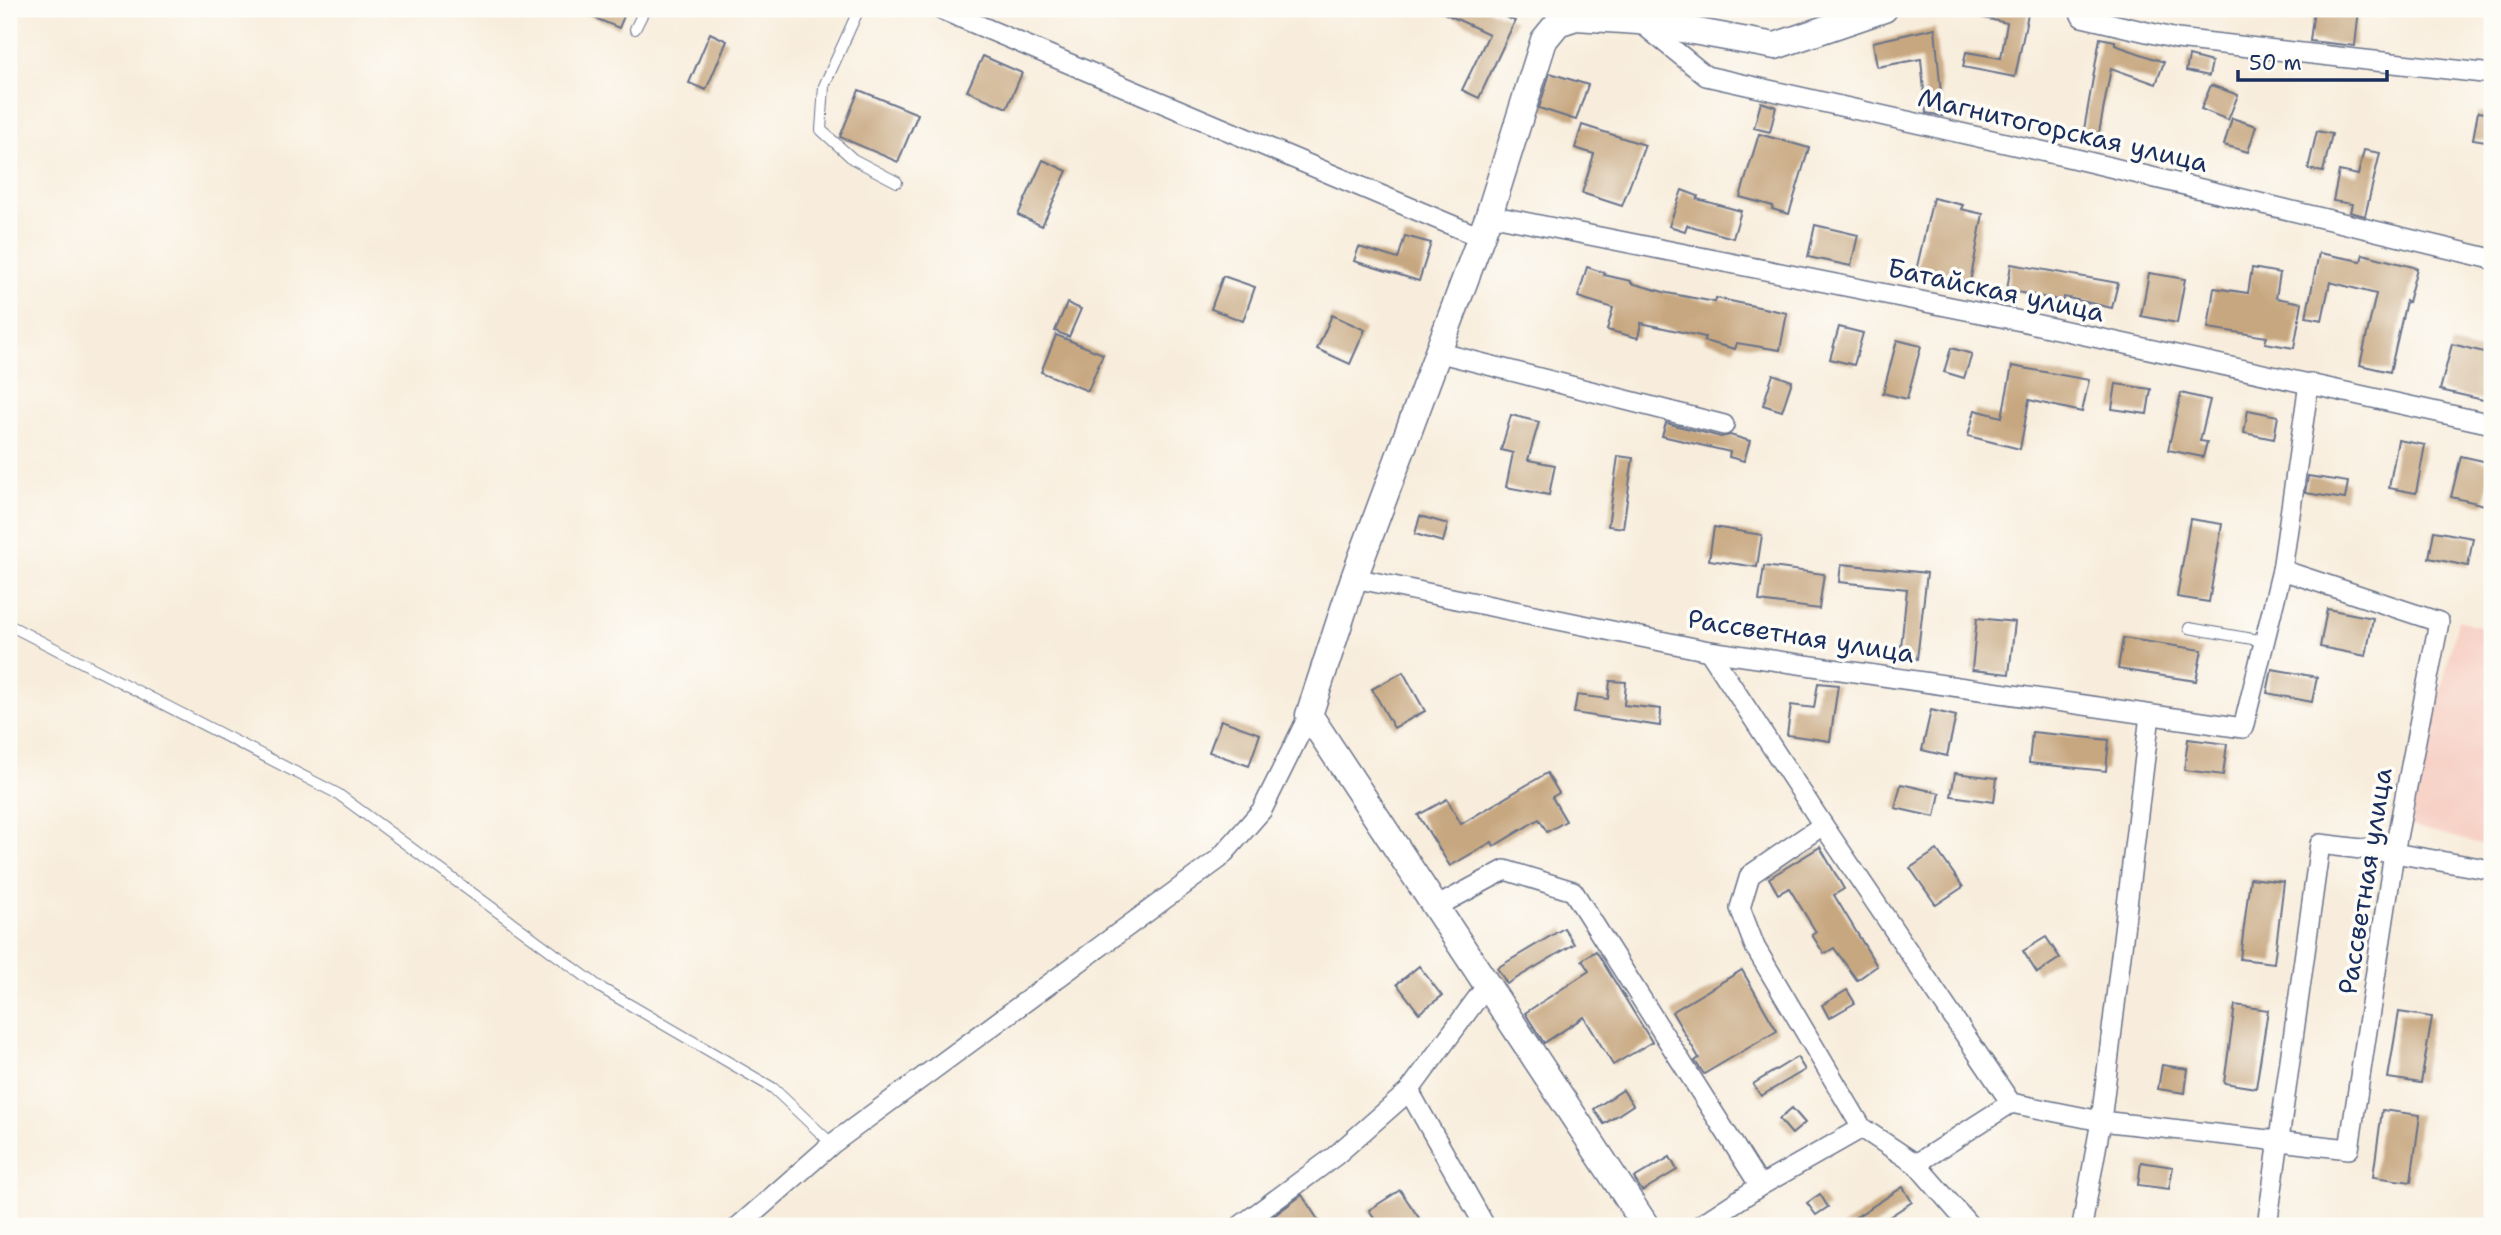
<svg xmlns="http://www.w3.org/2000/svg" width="2501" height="1235" font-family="'Shantell Sans',sans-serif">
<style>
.built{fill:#f7d1c6}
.building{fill:#c7a780}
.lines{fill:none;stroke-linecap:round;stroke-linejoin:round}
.lane-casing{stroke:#68728a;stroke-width:12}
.street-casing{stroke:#68728a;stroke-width:22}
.secondary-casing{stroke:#68728a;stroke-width:29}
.lane{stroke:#fff;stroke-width:10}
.street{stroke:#fff;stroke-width:19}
.secondary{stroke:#fff;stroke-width:26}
.labels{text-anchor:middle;stroke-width:7;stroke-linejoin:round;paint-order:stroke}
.street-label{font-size:26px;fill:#1b2f5e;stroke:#fdfcf7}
</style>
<rect width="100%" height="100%" fill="#fdfcf7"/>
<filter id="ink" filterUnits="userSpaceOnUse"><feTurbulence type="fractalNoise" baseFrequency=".0143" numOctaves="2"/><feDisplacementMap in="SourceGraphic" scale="14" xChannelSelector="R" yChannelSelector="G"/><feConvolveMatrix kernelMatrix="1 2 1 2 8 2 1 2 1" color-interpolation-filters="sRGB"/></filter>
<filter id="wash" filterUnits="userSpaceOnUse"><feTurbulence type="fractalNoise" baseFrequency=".00686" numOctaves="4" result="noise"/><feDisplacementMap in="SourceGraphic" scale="28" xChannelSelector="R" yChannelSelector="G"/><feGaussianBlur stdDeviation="1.57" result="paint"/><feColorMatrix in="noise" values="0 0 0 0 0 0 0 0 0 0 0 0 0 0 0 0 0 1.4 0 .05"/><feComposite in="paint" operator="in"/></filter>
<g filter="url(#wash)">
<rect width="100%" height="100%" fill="#f8eddc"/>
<path class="built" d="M2458,620L2492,630V847L2408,825Z"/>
<g id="blocks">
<g class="building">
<path d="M573,9H627L619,28Z"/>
<path d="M1435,9H1488L1515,21L1479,98L1462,90L1489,34Z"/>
<path d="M1974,9H2029L2015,77L1963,67L1966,52L2001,58L2007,23L1974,16Z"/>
<path d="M2314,9H2359L2355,46L2310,41Z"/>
<path d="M1935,28L1943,116L1926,113L1921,59L1877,67L1873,42Z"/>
<path d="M710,33L727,41L706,90L689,83Z"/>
<path d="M2100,38L2115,41V45L2164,62L2156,84L2111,68L2097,144L2082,141Z"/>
<path d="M983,56L1022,73L1007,108L967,91Z"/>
<path d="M2189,56L2212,62L2209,76L2186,71Z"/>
<path d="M1550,73L1588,85L1576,120L1539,108Z"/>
<path d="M2211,85L2238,95L2228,120L2201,109Z"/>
<path d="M859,90L918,114L898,162L840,137Z"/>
<path d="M1761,102L1776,107L1770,132L1754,128Z"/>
<path d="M2478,112L2492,114V142L2473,139Z"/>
<path d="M2232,118L2256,126L2248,152L2224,145Z"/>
<path d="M1582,125L1645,145L1622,206L1582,193L1594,154L1575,148Z"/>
<path d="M2317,131L2332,134L2323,172L2308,169Z"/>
<path d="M1759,134L1809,148L1789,214L1772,209L1773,206L1740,197Z"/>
<path d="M2364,150L2380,153L2365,216L2350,212L2352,204L2333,201L2339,171L2358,175Z"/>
<path d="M1043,160L1067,171L1042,226L1018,215Z"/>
<path d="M1682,190L1698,196L1697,199L1741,211L1733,238L1687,225L1685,231L1669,226Z"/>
<path d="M1933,198L1963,205L1961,209L1983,214L1970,282L1916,271Z"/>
<path d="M1815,225L1858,235L1851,266L1808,257Z"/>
<path d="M1405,236L1431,243L1419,281L1354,261L1359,247L1398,259Z"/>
<path d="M2319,253L2361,261L2363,254L2417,268L2408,302L2406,301L2390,372L2360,365L2376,294L2330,282L2322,320L2306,317Z"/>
<path d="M2011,264L2118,283L2112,308L2064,297L2063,301L2007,290Z"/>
<path d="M1587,267L1605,273L1604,275L1631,281V283L1667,293L1715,302L1716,298L1787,313L1780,350L1737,343L1735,349L1704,341L1705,337L1641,323L1638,338L1607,330L1613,308L1578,297Z"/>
<path d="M2252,268L2280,273L2276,298L2302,303L2294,348L2265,343L2267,337L2208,328L2214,288L2248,293Z"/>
<path d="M2149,273L2185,279L2177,323L2141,316Z"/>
<path d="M1223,276L1255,287L1243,321L1211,309Z"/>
<path d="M1067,303L1081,309L1069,337L1055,331Z"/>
<path d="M1332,315L1365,330L1350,364L1317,349Z"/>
<path d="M1839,327L1863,333L1854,365L1830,359Z"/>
<path d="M1056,335L1103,354L1088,391L1041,372Z"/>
<path d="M1897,340L1921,346L1907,399L1883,393Z"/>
<path d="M2452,344L2492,354V402L2440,390Z"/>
<path d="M1951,348L1972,354L1964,378L1944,372Z"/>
<path d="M2012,366L2089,380L2082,412L2029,400L2020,449L1968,436L1975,410L2002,417Z"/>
<path d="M1773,374L1792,381L1782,411L1763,405Z"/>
<path d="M2116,384L2151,389L2147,414L2112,409Z"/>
<path d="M2181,393L2210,400L2200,441L2207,442L2203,457L2168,450Z"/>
<path d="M2248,410L2278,416L2274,439L2244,433Z"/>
<path d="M1511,415L1539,422L1528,460L1555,465L1549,495L1506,487L1513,453L1501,450Z"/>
<path d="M1666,423L1721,437L1730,435L1750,441L1744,461L1729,457L1730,452L1662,436Z"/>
<path d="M2398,440L2425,445L2416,493L2389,488Z"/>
<path d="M1618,456L1633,458L1623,528L1608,526Z"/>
<path d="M2461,456L2492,463L2485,505L2451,497Z"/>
<path d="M2308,476L2348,482L2345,499L2305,493Z"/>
<path d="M1420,516L1448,524L1443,542L1415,534Z"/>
<path d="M2190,519L2222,524L2209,602L2177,597Z"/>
<path d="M1714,527L1762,535L1757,567L1709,560Z"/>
<path d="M2434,531L2473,538L2468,566L2429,558Z"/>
<path d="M1841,564L1927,573L1917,659L1900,657L1907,589L1839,582Z"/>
<path d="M1764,566L1824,574L1819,609L1759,601Z"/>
<path d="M2327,609L2373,618L2366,656L2320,647Z"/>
<path d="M1977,618L2015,622L2009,674L1972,670Z"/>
<path d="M2123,638L2202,650L2196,681L2118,669Z"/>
<path d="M2272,669L2317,677L2312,702L2267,693Z"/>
<path d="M1403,672L1425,711L1394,728L1372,689Z"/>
<path d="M1610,681L1626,682L1624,705L1661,709L1660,726L1574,713L1577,695L1608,699Z"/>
<path d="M1818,683L1838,685L1830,741L1787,735L1791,705L1814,708Z"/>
<path d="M1931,710L1956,716L1947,756L1922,750Z"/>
<path d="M1221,720L1260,734L1249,766L1209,752Z"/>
<path d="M2032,732L2109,740L2106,771L2029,763Z"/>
<path d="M2188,739L2227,744L2223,775L2184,770Z"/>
<path d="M1547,773L1559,793L1552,797L1566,821L1547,832L1539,819L1494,846L1492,842L1450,866L1418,815L1447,799L1461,824Z"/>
<path d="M1955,773L1997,778L1994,802L1951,796Z"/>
<path d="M1901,784L1940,793L1935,817L1895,808Z"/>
<path d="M1820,847L1844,889L1834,895L1877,966L1857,980L1834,948L1824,954L1812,935L1816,932L1789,888L1778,894L1769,878Z"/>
<path d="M1937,850L1963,887L1936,905L1910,868Z"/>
<path d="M2250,878L2284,882L2274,963L2240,959Z"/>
<path d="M1564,928L1574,944L1507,984L1497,968Z"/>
<path d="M2046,937L2060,958L2037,973L2023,951Z"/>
<path d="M1596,951L1652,1042L1613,1065L1584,1017L1544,1043L1525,1013L1589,971L1582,960Z"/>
<path d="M1419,966L1442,996L1419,1013L1397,984Z"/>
<path d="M1742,970L1777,1031L1704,1074L1695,1061L1699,1058L1672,1012Z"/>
<path d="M1847,990L1855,1003L1829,1018L1822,1005Z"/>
<path d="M2235,1005L2268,1010L2256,1088L2224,1083Z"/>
<path d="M2399,1012L2432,1017L2421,1083L2388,1078Z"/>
<path d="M1797,1057L1805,1070L1761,1096L1753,1084Z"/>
<path d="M2162,1065L2188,1069L2185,1093L2158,1089Z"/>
<path d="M1623,1090L1633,1105L1604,1124L1594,1109Z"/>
<path d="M1792,1108L1805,1123L1792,1134L1779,1119Z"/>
<path d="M2382,1110L2420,1115L2411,1182L2373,1177Z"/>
<path d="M1670,1157L1677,1170L1642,1191L1634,1178Z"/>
<path d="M2141,1162L2173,1167L2169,1189L2138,1185Z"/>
<path d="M1903,1187L1912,1202L1875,1226H1842Z"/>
<path d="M1400,1190L1419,1218L1407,1226H1380L1369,1210Z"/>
<path d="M1820,1194L1828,1207L1816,1215L1807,1203Z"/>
<path d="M1302,1195L1322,1226H1260Z"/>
</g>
</g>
</g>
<g filter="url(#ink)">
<use href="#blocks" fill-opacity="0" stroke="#68728a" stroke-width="2"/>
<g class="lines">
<g class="lane-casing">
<g id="lane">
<path d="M859,9L824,86L821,130L853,159L897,182"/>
<path d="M635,29L645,9"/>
<path d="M9,625L338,794L601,988L773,1088L832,1144"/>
<path d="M2189,628L2264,641"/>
</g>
</g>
<g class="street-casing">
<g id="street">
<path d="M940,9L1480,237"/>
<path d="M2078,9L2082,17L2177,39L2492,74"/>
<path d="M1641,23L1706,76L2068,157L2492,259"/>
<path d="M1489,215L2021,321L2492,424"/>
<path d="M1437,352L1724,425"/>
<path d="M1354,578L1709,651L2243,728L2282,570L2309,383"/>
<path d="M1709,651L1823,825L2011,1103"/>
<path d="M1823,825L1750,875L1740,908L1755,947L1862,1128L1916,1164L1970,1226"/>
<path d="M1436,907L1505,870L1573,891L1760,1186"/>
<path d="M1409,1091L1485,1226"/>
<path d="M1916,1164L2011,1103L2101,1121L2349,1149L2394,853L2439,622L2282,570"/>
<path d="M739,1226L832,1144L1219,859L1262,810L1309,715"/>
<path d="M1240,1226L1335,1156L1409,1091L1487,985"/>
<path d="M1699,1226L1760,1186L1862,1128"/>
<path d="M2082,1226L2101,1121L2150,715"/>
<path d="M2267,1226L2320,844L2394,853L2492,870"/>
</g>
</g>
<g class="secondary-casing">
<path id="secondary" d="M1646,1226L1309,715L1354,578L1489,215L1544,40L1558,23L1576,17L1638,21L1775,46L1884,9"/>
</g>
<use href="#lane" class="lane"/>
<use href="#street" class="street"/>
<use href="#secondary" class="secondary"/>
</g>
</g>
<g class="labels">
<g class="street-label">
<text transform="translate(2063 130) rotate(13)" y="9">Магнитогорская улица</text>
<text transform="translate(1996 290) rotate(12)" y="9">Батайская улица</text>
<text transform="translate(1801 636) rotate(9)" y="9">Рассветная улица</text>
<text transform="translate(2365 881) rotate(-81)" y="9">Рассветная улица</text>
</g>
</g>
<rect width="2501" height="1235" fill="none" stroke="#fdfcf7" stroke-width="35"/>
<path d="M2238 70v10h149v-10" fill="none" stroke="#1b2f5e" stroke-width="3.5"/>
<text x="2249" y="70" font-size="21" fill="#1b2f5e" stroke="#fdfcf7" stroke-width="5" paint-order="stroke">50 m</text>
</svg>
